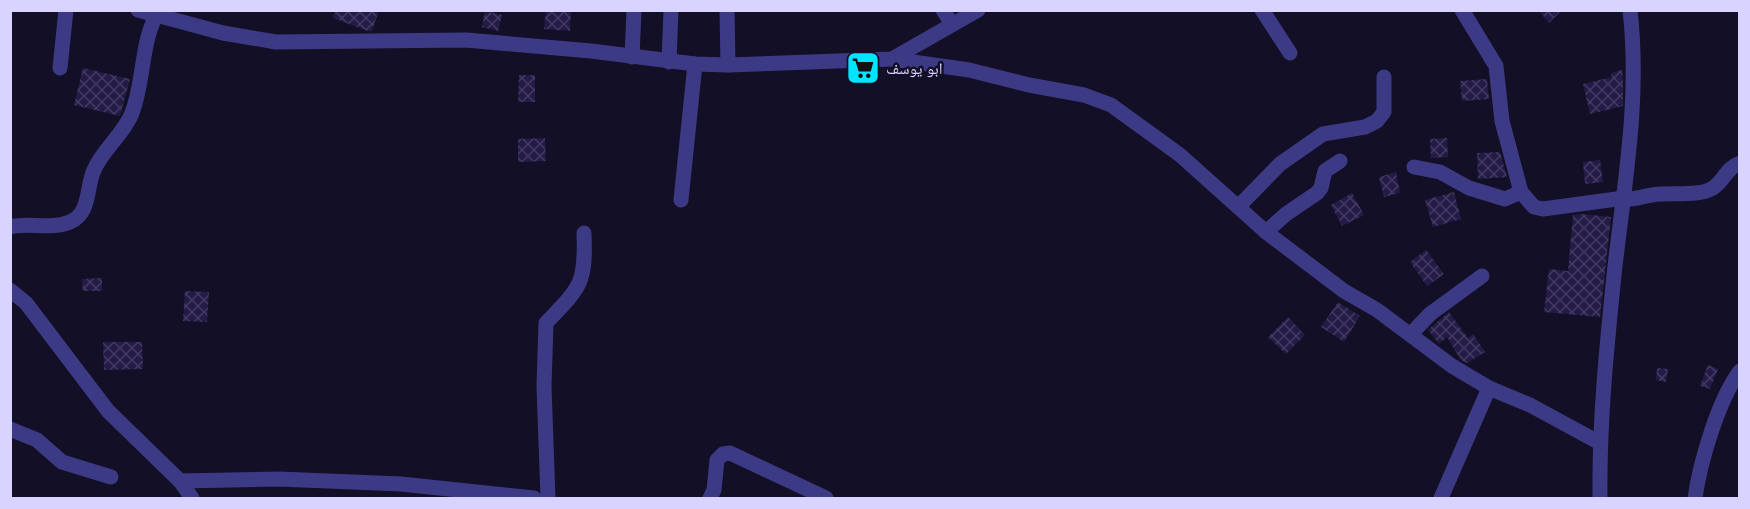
<svg xmlns="http://www.w3.org/2000/svg" width="1750" height="509" font-family="'PT Sans','Noto Naskh Arabic',sans-serif">
<style>
.building{fill:url(#building-cross-hatch)}
.lines{fill:none;stroke-linecap:round;stroke-linejoin:round}
.minor{stroke:#3d3a85;stroke-width:15}
.labels{text-anchor:middle;stroke-width:5;stroke-linejoin:round;paint-order:stroke}
.poi-label{font-size:16px;fill:#d9d4ff;stroke:#130f26;text-anchor:start}
</style>
<defs>
<pattern id="building-cross-hatch" width="8" height="8" patternUnits="userSpaceOnUse" patternTransform="scale(1.5)"><rect width="8" height="8" fill="#241b47"/><path d="M0 0l8 8M0 8l8-8" fill="none" stroke="#433b63"/></pattern>
</defs>
<rect width="100%" height="100%" fill="#130f26"/>
<g class="building">
<path d="M336,10H379L372,31H368L333,18Z"/>
<path d="M546,10H571L570,31L544,29Z"/>
<path d="M1538,10H1562L1549,23Z"/>
<path d="M485,11L502,15L498,31L482,27Z"/>
<path d="M83,68L130,79L120,116L74,105Z"/>
<path d="M1622,70L1623,78V106L1590,114L1583,84L1612,77L1611,73Z"/>
<path d="M519,75H535V102H518Z"/>
<path d="M1487,79L1489,99L1462,101L1460,81Z"/>
<path d="M545,138L546,161L518,162V139Z"/>
<path d="M1447,138L1448,157L1431,158L1430,139Z"/>
<path d="M1500,152L1507,177L1478,179L1477,153Z"/>
<path d="M1600,160L1603,182L1585,184L1583,162Z"/>
<path d="M1396,172L1400,193L1384,197L1379,177Z"/>
<path d="M1454,192L1461,219L1433,227L1425,200Z"/>
<path d="M1352,193L1364,215L1342,226L1331,205Z"/>
<path d="M1581,214L1611,217L1600,317L1544,312L1549,269L1568,271L1573,215Z"/>
<path d="M1426,250L1444,274L1427,286L1410,262Z"/>
<path d="M102,278V291H83L82,279Z"/>
<path d="M185,291L209,292L207,322L183,321Z"/>
<path d="M1338,302L1360,316L1344,342L1321,327Z"/>
<path d="M1449,312L1468,338L1473,334L1485,352L1467,363L1461,360L1447,337L1439,344L1428,330Z"/>
<path d="M1288,317L1305,335L1286,354L1268,337Z"/>
<path d="M103,342H142L143,369L104,370Z"/>
<path d="M1708,365L1718,369L1710,389L1700,386Z"/>
<path d="M1657,368L1668,369L1666,382L1656,380Z"/>
</g>
<g class="lines">
<g class="minor">
<path d="M138,10L223,33L276,42L466,40L591,51L695,64L728,65L892,59L978,10"/>
<path d="M727,10L728,65"/>
<path d="M943,10L952,24"/>
<path d="M1262,10L1290,53"/>
<path d="M1462,10L1496,66L1502,121L1521,192"/>
<path d="M632,57L634,10"/>
<path d="M892,59L969,70L1029,85L1084,95L1111,105L1180,155L1266,232L1344,291L1377,310L1452,366L1489,388L1530,405L1600,443"/>
<path d="M669,62L671,10"/>
<path d="M60,68L66,10"/>
<path d="M1414,167L1440,172L1469,188L1505,199L1521,192L1534,207L1543,209L1624,198C1633,201 1643,196 1652,195C1669,192 1699,197 1713,188C1724,181 1726,168 1740,163"/>
<path d="M681,200L695,64"/>
<path d="M1238,207L1280,164L1323,134L1365,127L1377,121L1384,112V77"/>
<path d="M10,227C30,222 51,230 70,222C91,213 86,187 94,170C103,149 124,134 132,113C145,79 140,42 159,10"/>
<path d="M1266,232L1286,214L1317,193L1321,188L1325,171L1340,161"/>
<path d="M10,290L26,303L108,411L180,481L192,498"/>
<path d="M1411,334L1430,314L1482,276"/>
<path d="M10,429L37,440L62,462L111,477"/>
<path d="M180,481L279,479L401,484L534,498"/>
<path d="M548,498L544,386L546,323C580,287 586,285 584,233"/>
<path d="M710,498L714,490L717,460L723,454L730,453L826,498"/>
<path d="M1441,498L1489,388"/>
<path d="M1600,498C1599,421 1607,343 1615,266C1625,180 1640,97 1630,10"/>
<path d="M1695,498C1700,463 1718,400 1740,371"/>
</g>
</g>
<defs>
<g id="supermarket-square" transform="scale(1.725)"><rect x="-9" y="-9" width="18" height="18" rx="4" fill="#00e5ff" stroke="#130f26"/><path d="M-6-5.5h2.5l.6 2H6L4.5 2H-2.5L-4.4-4H-6ZM-1.5 3.2a1.3 1.3 0 1 0 .1 0ZM3 3.2a1.3 1.3 0 1 0 .1 0Z" fill="#111"/></g>
</defs>
<g fill-rule="evenodd">
<use href="#supermarket-square" x="863" y="68"/>
</g>
<g class="labels">
<g class="poi-label">
<text x="886" y="74">ابو يوسف</text>
</g>
</g>
<rect width="1750" height="509" fill="none" stroke="#d9d4ff" stroke-width="24"/>
</svg>
